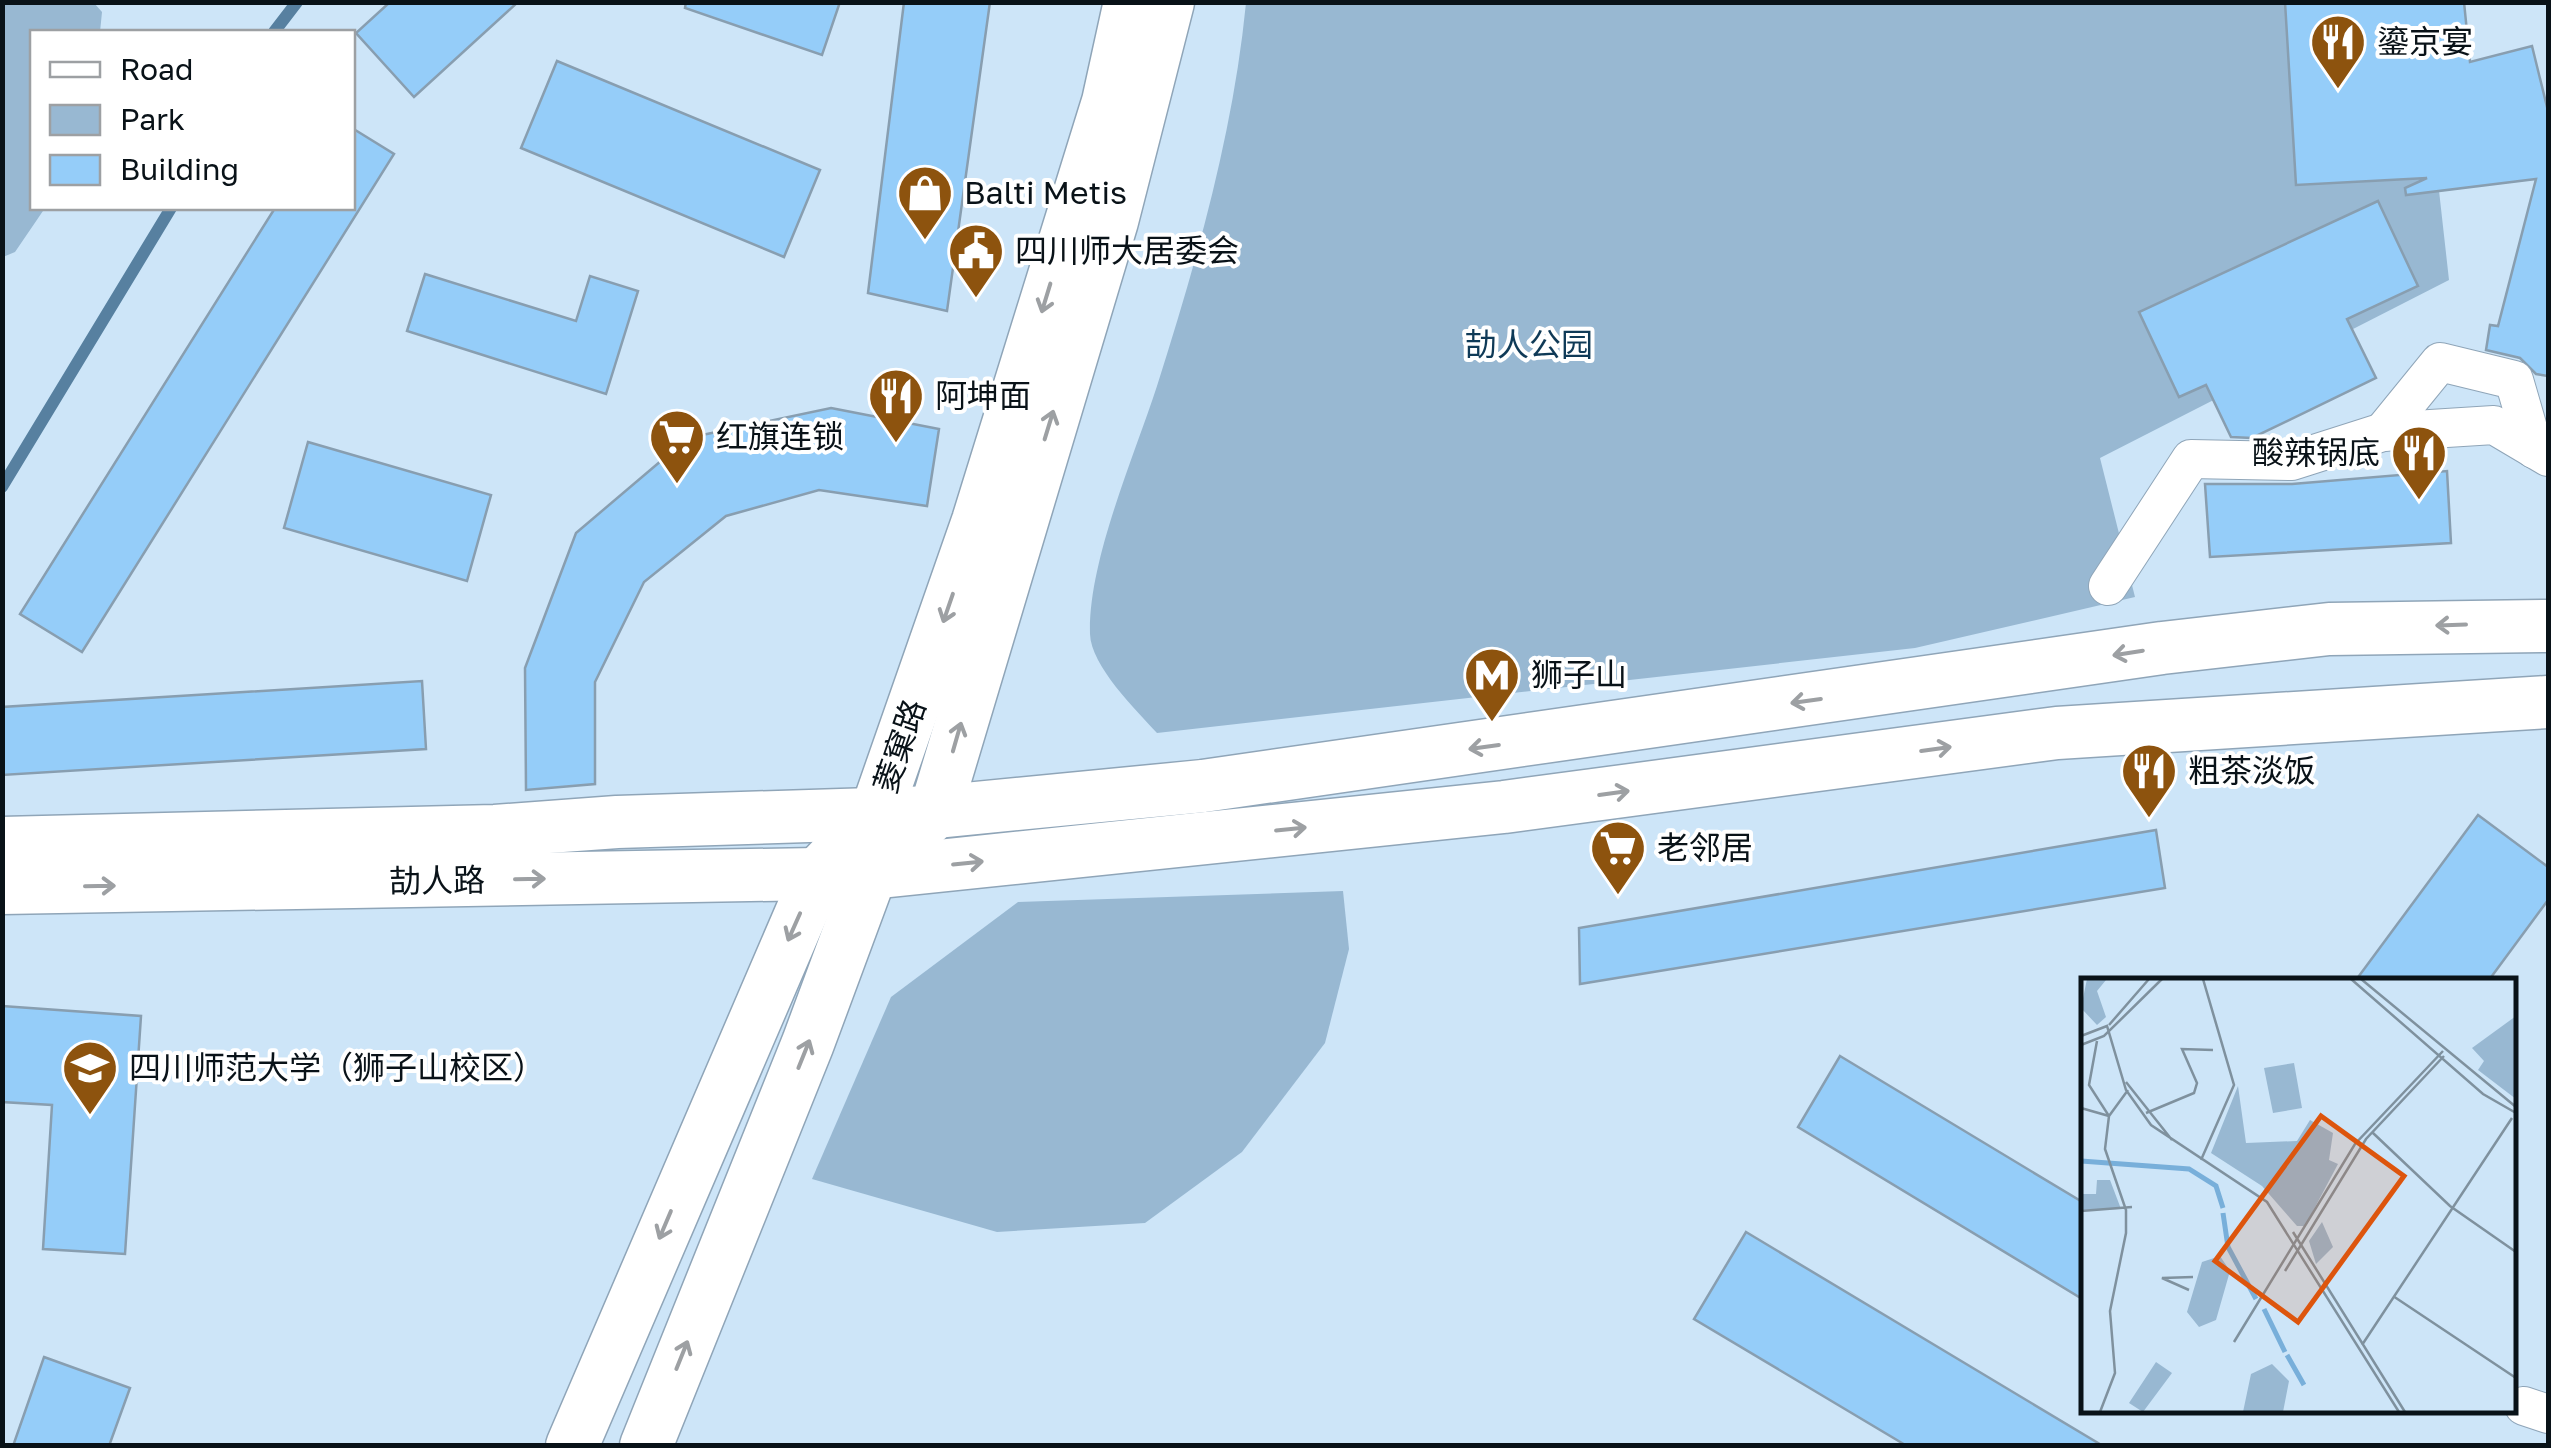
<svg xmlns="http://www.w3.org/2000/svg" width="2551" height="1448" font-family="'Golos Text','Noto Sans SC',sans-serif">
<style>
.green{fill:#98b8d2}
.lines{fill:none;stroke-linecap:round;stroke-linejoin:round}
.stream{stroke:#5780a0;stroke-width:12}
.building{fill:#95cdf9;stroke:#889eb0;stroke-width:2.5}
.street-casing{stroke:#8fa5b8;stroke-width:40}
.secondary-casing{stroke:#8fa5b8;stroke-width:55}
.street{stroke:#fff;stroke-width:38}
.secondary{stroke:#fff;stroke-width:52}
.oneway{stroke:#9da0a3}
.labels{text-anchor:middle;stroke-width:8;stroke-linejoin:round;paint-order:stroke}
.poi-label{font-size:32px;fill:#091218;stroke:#fff;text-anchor:start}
.park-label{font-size:32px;fill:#0f3a57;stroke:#fff}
.street-label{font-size:32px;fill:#091218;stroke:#fff}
.inset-river{fill:none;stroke:#78afda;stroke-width:5}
.inset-road{fill:none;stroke:#7f919e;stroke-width:2.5}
.view{fill:#dd550d;fill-opacity:0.15;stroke:#dd550d;stroke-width:5}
.inset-edge{fill:none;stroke:#091218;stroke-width:5}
</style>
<rect width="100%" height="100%" fill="#cde5f8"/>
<g class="green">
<path d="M3,2L94,3L102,12L100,32H32V208H45L15,252L3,257Z"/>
<path d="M1246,3H2418L2449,280L2100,458L2135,597L1915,648L1157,733C1136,710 1091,666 1090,634C1088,561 1134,457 1157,386C1197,260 1233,134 1246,3Z"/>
<path d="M1343,891L1349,949L1325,1043L1242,1152L1145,1223L997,1232L812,1179L891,997L1018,902Z"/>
</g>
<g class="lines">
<g class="stream">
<path d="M274,32L297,2"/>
<path d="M2,487L171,208"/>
</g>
</g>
<g class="building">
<path d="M390,2H518L414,97L356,33Z"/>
<path d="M686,2H840L822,55L685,8Z"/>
<path d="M904,2H990L947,311L868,293Z"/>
<path d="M2285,2H2464L2470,62L2532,46L2548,111V376L2536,374L2520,358L2486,350L2490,325L2498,326L2536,179L2406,195L2405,188L2427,178L2296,185Z"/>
<path d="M557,61L820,170L784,257L521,148Z"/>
<path d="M352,128L394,154L82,652L20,614L275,208H352Z"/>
<path d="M2378,201L2418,286L2347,319L2376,378L2252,438L2231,437L2206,385L2179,397L2139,312Z"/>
<path d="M425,274L576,321L590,276L638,291L606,394L407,331Z"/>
<path d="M831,408L939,429L927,506L819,490L726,516L644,582L595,682V784L526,790L525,668L576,533L688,438Z"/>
<path d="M308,442L491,495L467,581L284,528Z"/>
<path d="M2447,471L2451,543L2210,557L2205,484H2292Z"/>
<path d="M422,681L426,749L2,775V707Z"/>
<path d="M2478,815L2548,867V900L2489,980H2356Z"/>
<path d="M2156,830L2165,888L1580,984L1579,928Z"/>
<path d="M2,1006L141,1016L125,1254L43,1249L52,1105L2,1102Z"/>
<path d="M1840,1056L2084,1203V1300L1798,1127Z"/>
<path d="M1746,1232L2103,1446H1907L1694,1319Z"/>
<path d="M44,1357L130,1388L109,1446H13Z"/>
</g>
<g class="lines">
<g class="street-casing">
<g id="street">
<path d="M2383,432L2440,362L2514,380L2534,449"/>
<path d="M2108,586L2191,459L2292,461L2383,432L2494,425L2548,457"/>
<path d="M2524,1406L2548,1414"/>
</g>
</g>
<g class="secondary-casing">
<g id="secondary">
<path d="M2,843L495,831L617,822L935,812L1203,786L2162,648L2329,629L2548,626"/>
<path d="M2,888L871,873L1504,807L2057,733L2548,702"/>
<path d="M572,1446L818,874L876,813L978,521L1108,102L1130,2"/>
<path d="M646,1446L808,1043L871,873L935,812L1112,221L1168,2"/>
</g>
</g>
<use href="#street" class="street"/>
<use href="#secondary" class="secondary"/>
</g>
<defs><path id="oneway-shaft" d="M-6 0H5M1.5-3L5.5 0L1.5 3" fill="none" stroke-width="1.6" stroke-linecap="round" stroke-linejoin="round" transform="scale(2.5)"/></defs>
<g class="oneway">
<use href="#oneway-shaft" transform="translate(1046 298) rotate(107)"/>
<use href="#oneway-shaft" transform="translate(1049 425) rotate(-73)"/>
<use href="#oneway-shaft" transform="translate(948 608) rotate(109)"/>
<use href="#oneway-shaft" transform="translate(2451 625) rotate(178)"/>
<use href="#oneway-shaft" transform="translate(2128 653) rotate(171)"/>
<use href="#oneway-shaft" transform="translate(1806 701) rotate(172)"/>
<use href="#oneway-shaft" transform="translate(957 737) rotate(-74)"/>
<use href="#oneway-shaft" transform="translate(1484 747) rotate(172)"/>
<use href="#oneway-shaft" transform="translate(1936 749) rotate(-8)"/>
<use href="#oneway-shaft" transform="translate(1614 793) rotate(-8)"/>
<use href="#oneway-shaft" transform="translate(1291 829) rotate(-6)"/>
<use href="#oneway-shaft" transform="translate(968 863) rotate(-6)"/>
<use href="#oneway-shaft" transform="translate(530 879) rotate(-1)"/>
<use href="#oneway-shaft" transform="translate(100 886) rotate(-1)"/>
<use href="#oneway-shaft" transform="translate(794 927) rotate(114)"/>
<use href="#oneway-shaft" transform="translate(804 1054) rotate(-68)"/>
<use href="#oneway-shaft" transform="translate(665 1225) rotate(113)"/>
<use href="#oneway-shaft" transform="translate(682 1355) rotate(-68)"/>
</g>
<defs>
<g id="restaurant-pin" transform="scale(2.875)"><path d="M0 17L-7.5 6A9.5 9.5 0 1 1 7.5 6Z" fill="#8d530e" stroke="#fff"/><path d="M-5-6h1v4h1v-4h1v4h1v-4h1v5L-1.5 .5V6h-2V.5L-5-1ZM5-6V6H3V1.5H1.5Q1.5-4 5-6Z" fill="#fff"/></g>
<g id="shop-pin" transform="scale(2.875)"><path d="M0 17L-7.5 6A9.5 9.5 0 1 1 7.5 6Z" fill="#8d530e" stroke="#fff"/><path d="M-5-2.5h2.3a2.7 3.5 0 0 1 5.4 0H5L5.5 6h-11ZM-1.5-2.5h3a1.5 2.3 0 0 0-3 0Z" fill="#fff"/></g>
<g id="civic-pin" transform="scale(2.875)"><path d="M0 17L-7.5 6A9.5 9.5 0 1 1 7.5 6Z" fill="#8d530e" stroke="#fff"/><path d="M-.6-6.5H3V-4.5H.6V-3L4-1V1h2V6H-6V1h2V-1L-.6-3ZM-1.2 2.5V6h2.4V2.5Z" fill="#fff"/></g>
<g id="supermarket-pin" transform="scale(2.875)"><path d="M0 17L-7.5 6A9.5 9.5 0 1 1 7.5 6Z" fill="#8d530e" stroke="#fff"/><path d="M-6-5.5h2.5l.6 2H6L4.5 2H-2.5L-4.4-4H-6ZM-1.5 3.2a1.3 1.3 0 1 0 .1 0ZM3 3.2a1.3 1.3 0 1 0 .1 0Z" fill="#fff"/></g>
<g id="metro-pin" transform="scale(2.875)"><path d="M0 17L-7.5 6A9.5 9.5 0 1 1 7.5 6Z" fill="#8d530e" stroke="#fff"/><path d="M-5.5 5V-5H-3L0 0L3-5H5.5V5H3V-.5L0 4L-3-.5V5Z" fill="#fff"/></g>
<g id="university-pin" transform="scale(2.875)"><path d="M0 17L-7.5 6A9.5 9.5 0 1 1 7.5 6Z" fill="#8d530e" stroke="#fff"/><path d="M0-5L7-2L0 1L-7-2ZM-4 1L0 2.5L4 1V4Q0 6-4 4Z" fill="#fff"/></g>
</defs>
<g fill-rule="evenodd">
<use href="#restaurant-pin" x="2338" y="42"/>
<use href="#shop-pin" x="925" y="193"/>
<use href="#civic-pin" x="976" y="251"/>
<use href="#restaurant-pin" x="896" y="396"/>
<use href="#supermarket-pin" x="677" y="437"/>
<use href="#restaurant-pin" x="2419" y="453"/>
<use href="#metro-pin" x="1492" y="675"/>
<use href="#restaurant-pin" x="2149" y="771"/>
<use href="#supermarket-pin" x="1618" y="848"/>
<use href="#university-pin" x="90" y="1068"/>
</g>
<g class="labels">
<g class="poi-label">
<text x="2377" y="53">鎏京宴</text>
<text x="964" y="204">Balti Metis</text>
<text x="1015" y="262">四川师大居委会</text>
<text x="935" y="407">阿坤面</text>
<text x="716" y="448">红旗连锁</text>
<text x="2380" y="464" text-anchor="end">酸辣锅底</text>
<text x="1531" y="686">狮子山</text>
<text x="2188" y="782">粗茶淡饭</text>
<text x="1657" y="859">老邻居</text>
<text x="129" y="1079">四川师范大学（狮子山校区）</text>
</g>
<g class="park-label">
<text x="1529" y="356">劼人公园</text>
</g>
<g class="street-label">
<text transform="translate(900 746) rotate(-71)" y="11">菱窠路</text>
<text transform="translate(437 881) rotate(-1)" y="11">劼人路</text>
</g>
</g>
<g transform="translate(2081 978)">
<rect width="435" height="435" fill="#cde5f8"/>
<path d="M6,1L25,2L16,13L25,39L16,47L0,30ZM435,38V121L397,92L403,83L391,70ZM213,85L221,130L192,135L183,90ZM157,108L165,165L216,163L229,142L252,155L248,182L257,186L224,248H216L181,208L130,175ZM16,202H29L40,231L0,232V216H15ZM241,244L252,269L235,286L228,263ZM139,278L149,293L135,342L118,349L106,334L121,284ZM75,384L91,395L62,434L48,425ZM191,386L208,403L202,434H162L170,396Z" fill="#98b8d2"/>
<path class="inset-river" d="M0,183L108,191L135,208L142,230M142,235L147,269L175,321M183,331L204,374M206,377L223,407"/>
<path class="inset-road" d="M270,1L402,116L435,135M280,1L435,129M28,47L68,1M0,58L26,48L45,112L70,147L186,224L318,434M16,63L8,107L28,138L24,171L45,232V255L29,333L34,395L19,434M0,67L23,58L81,1M45,104L91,162M0,130L28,138L47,112M65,135L113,115L116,105L101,71L132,72M292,155L369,228L435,274M120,182L153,107L122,1M0,233L51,229M212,254L324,434M204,293L285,161L363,78M108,312L81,300L112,299M312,318L435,400M153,364L274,166L362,73M281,367L431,140M0,373V407"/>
<path class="view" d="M240,138L323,198L217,344L134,283Z"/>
<rect width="435" height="435" class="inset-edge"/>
</g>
<rect width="2551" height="1448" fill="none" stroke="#091218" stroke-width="10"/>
<rect x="30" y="30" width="325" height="180" fill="#ffffff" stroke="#9da0a3" stroke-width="2.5"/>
<rect x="50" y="62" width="50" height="15" fill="#ffffff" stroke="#9da0a3" stroke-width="2.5"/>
<text x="120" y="80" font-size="30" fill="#091218">Road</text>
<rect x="50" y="105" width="50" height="30" fill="#98b8d2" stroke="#9da0a3" stroke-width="2.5"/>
<text x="120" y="130" font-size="30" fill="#091218">Park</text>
<rect x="50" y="155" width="50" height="30" fill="#95cdf9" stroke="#9da0a3" stroke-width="2.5"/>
<text x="120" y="180" font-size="30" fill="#091218">Building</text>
</svg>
